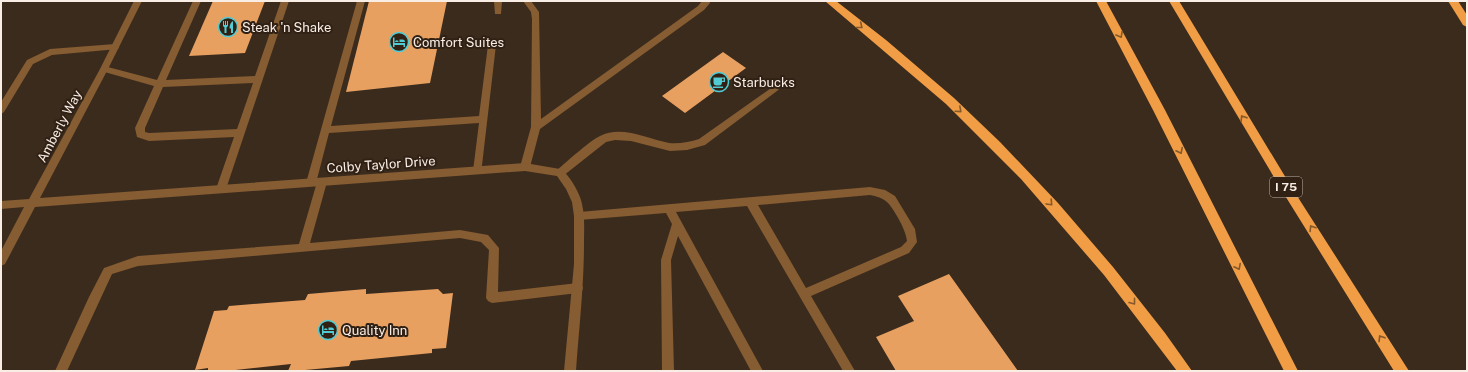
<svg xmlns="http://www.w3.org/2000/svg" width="1468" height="372" font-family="'Public Sans',sans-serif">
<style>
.building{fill:#e8a061}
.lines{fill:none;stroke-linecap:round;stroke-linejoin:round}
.service{fill:#865c32;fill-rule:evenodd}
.minor{fill:#865c32;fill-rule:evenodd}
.motorway{fill:#f09d45;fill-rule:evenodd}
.oneway{stroke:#86592a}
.labels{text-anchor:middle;stroke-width:4;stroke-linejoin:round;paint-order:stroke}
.shield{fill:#302114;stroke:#bdb0a7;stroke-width:1}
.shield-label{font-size:12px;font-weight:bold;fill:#f9eee6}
.poi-label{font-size:13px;fill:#f9eee6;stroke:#302114;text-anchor:start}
.street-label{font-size:13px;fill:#f9eee6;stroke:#302114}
</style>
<rect width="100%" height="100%" fill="#3b2b1d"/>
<g class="building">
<path d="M213,1H265L245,53L189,56Z"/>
<path d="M369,1H447L430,83L346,92Z"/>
<path d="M723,52L746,68L685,113L662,96Z"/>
<path d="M949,274L1018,371H896L876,337L914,321L898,296Z"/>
<path d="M366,289V294L438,289L443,294L453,293L446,348L432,349V353L351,361L349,366L294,371H288L291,364L226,371H208V368L195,370L214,311L227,310L229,306L305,300L308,294Z"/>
</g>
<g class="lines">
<g class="service">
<path d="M193,1H201L166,80L255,76L281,1H289L226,189L225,192H217L216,189L234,137L149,141L137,137L135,128L154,86L101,71L100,69L104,66L157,80ZM253,83L237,129L149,133L145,132V128L163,87Z"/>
<path d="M357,1H365L331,126L479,116L488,45L492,42L495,43L496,45L481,174H475L473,171L479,123L329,133L316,183L315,186H307L306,183Z"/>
<path d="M494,1H502L501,14H495Z"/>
<path d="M523,1H531L539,12L541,119L698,6L702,1H710V3L704,10L540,129L530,167L528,170H522L520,167L531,127L532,19L531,12Z"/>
<path d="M115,44L119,47L118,49L52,55L33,64L4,112L1,114V102L27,60L50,49Z"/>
<path d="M774,86L777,87L779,89L777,91L705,145L687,150L670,151L631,141L615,140L606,142L563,176H557L555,173L557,170C568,161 588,142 600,136C622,125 647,139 669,143C679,144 690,142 699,139Z"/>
<path d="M322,178L326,179L327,182L310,243L460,230L488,235L499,248L498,292L578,283L582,285L583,288L582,291L578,293L492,303L488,301L486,298L489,250L481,242L460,238L138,266L112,274L67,371H55L89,297L104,268L138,256L299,244L317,182L318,179Z"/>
<path d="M870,187L885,190L895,196L915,229L917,242L909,253L811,296L855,371H843L747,206L676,212L763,371H751L678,236L671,260L674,371H662L661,260L672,224L666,213L579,220L575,219L574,216L575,213L579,212ZM870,195C876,196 883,198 888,203C895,211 906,230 907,241L901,247L806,288L758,205Z"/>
</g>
<path class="minor" d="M134,1H142L108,69L40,198L525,163L560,169C568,172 581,195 582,204C585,217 584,230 584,243C584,286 579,329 576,371H564L574,264V216L572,202L566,189L557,176L525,171L35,207L5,264L1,266V251L24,207L1,209V201L29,199L100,69Z"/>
<g class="motorway">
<path d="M825,1H836L886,40L954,98L1000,142L1058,203L1113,267L1165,333L1192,371H1177L1104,275L1021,179L946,104Z"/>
<path d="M1096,1H1106L1165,110L1298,371H1284L1153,110Z"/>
<path d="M1169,1H1179L1292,188L1409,371H1394L1284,194Z"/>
<path d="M1448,1H1458L1467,15V27L1463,25Z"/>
</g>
</g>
<defs><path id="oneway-chevron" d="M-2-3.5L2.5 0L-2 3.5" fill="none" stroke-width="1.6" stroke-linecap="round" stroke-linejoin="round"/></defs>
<g class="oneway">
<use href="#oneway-chevron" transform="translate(860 26) rotate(39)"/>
<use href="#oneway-chevron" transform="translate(1120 35) rotate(61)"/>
<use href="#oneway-chevron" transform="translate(959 110) rotate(42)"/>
<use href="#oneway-chevron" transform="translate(1243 118) rotate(-122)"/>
<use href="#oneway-chevron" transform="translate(1180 151) rotate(63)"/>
<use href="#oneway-chevron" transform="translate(1050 203) rotate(47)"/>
<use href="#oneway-chevron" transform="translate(1312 228) rotate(-122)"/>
<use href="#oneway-chevron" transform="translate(1238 267) rotate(63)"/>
<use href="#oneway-chevron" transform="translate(1133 302) rotate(52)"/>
<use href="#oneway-chevron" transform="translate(1381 338) rotate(-122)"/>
</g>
<defs>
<g id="restaurant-ring" transform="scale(1)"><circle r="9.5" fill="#302114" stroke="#51ccd4" stroke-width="1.5"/><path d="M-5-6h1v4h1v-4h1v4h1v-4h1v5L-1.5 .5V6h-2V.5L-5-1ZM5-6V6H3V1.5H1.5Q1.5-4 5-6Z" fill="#51ccd4"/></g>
<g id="hotel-ring" transform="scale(1)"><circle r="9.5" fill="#302114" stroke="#51ccd4" stroke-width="1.5"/><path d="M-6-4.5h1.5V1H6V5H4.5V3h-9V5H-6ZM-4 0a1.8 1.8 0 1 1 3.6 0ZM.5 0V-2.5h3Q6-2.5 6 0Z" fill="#51ccd4"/></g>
<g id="cafe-ring" transform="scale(1)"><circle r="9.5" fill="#302114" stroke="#51ccd4" stroke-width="1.5"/><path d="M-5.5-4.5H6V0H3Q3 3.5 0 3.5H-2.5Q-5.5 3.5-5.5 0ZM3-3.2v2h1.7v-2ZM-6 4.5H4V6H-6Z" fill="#51ccd4"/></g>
</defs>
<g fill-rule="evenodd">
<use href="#restaurant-ring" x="228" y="27"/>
<use href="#hotel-ring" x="399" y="42"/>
<use href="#cafe-ring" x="719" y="82"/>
<use href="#hotel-ring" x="328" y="330"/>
</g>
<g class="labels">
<rect class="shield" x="1270" y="177" width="32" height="20" rx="3"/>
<g class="shield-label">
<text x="1286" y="191">I 75</text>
</g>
<g class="poi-label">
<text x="242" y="32">Steak 'n Shake</text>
<text x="413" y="47">Comfort Suites</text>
<text x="733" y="87">Starbucks</text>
<text x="342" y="335">Quality Inn</text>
</g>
<g class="street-label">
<text transform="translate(59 126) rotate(-62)" y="5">Amberly Way</text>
<text transform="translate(381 164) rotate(-4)" y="5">Colby Taylor Drive</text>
</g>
</g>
<rect width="1468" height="372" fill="none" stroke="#f9eee6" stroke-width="4"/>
</svg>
